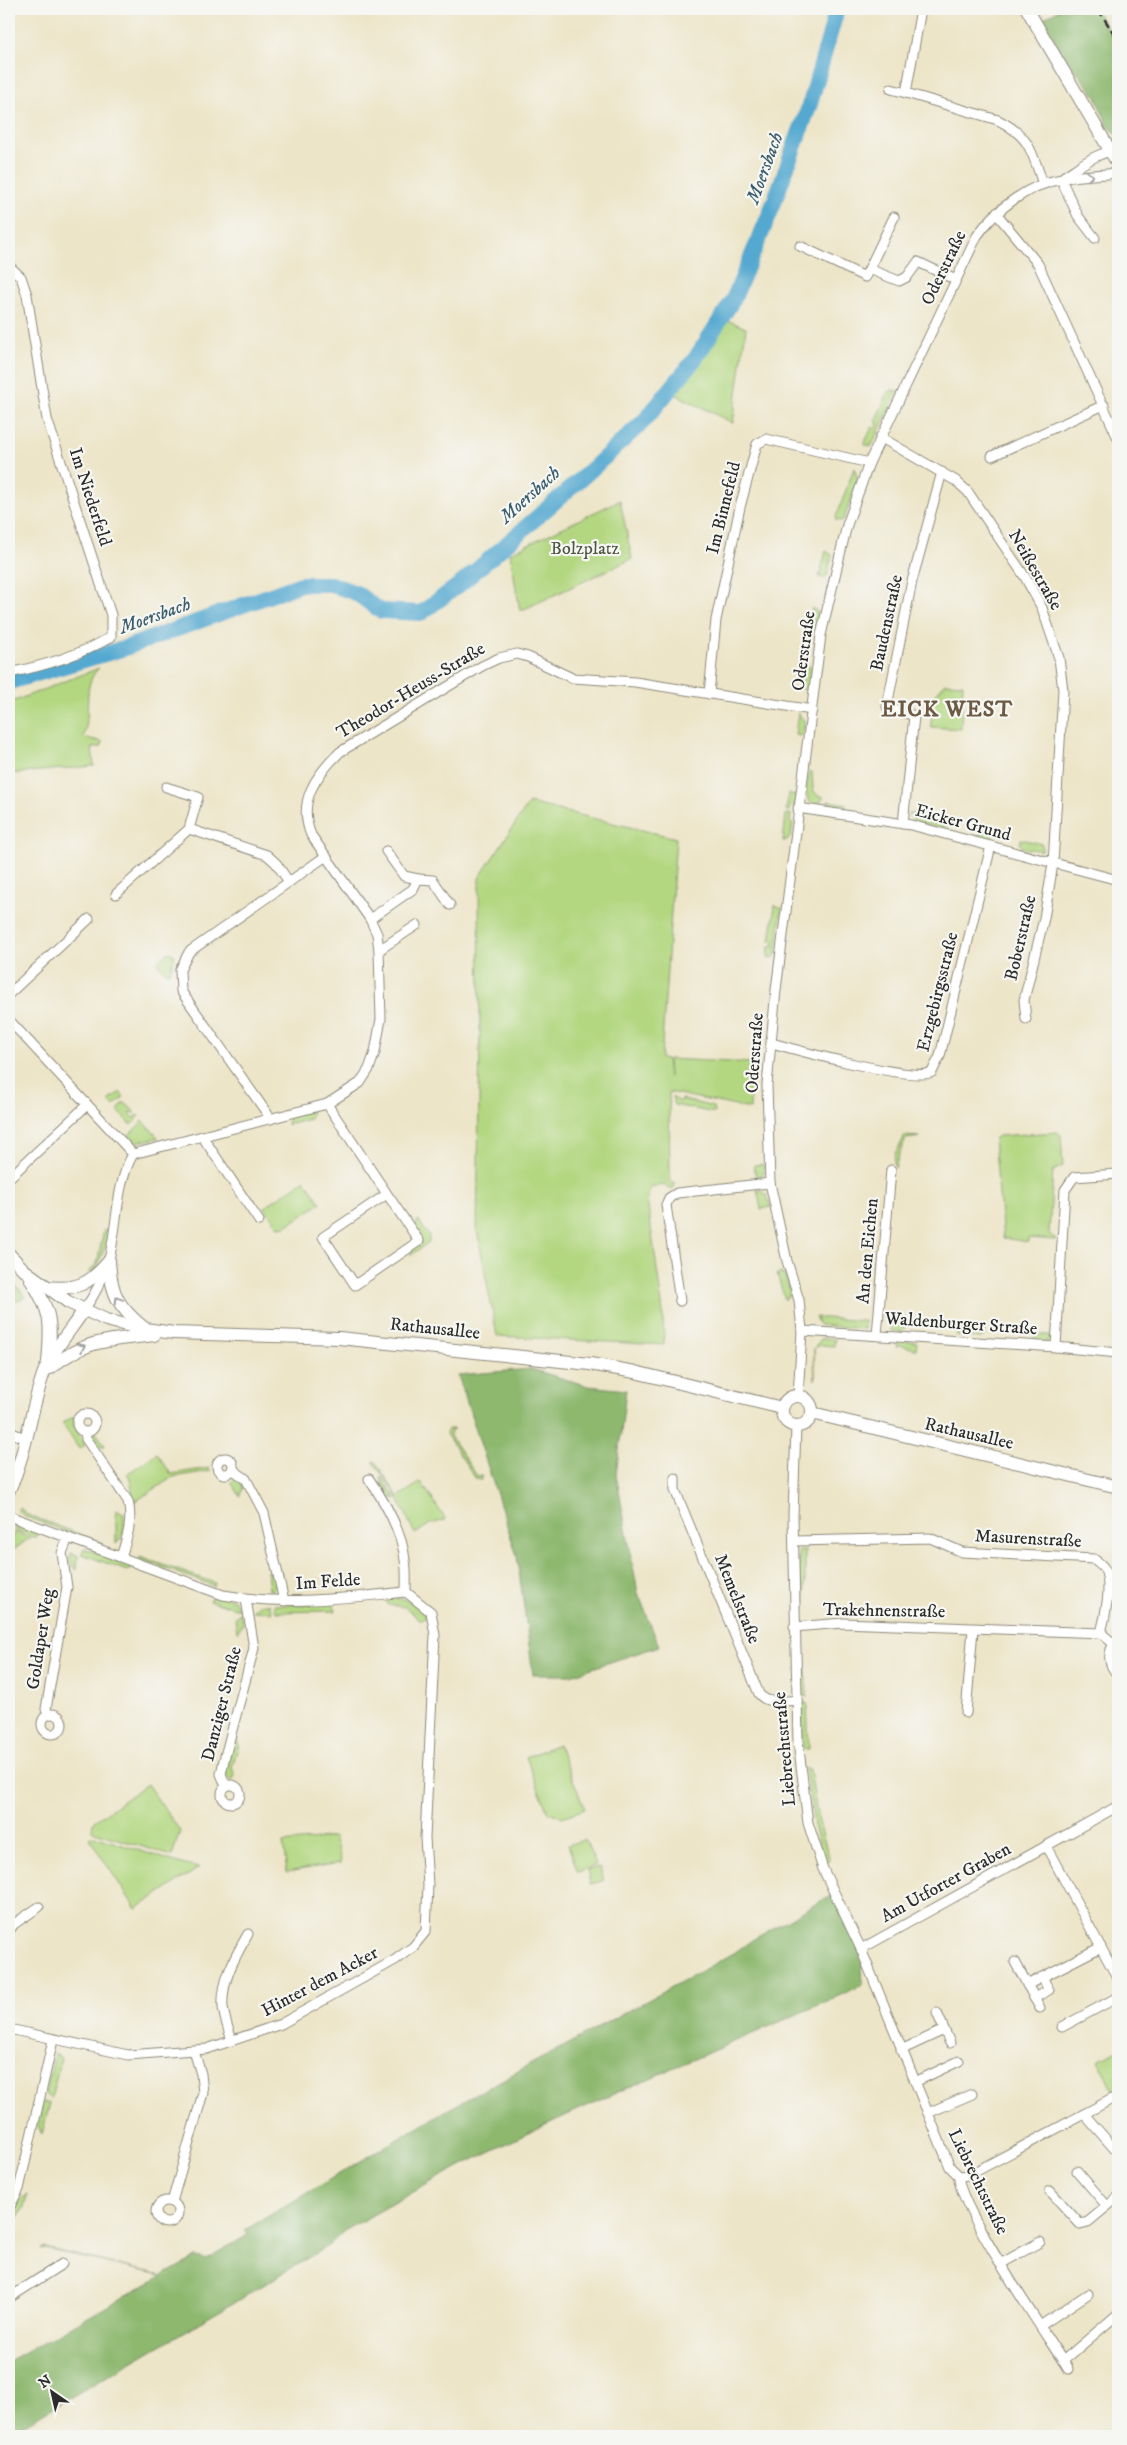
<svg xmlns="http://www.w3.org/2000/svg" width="1127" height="2445" viewBox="0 0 1127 2445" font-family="'IM FELL DW Pica',serif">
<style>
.green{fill:#b2d780;stroke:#6e8156}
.forest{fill:#8db86e;stroke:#5c724c}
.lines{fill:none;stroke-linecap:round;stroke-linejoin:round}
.river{stroke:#54a9d0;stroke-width:16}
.street-casing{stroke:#8c887a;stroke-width:11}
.secondary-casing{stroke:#8c887a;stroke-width:14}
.street{stroke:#fff;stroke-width:9}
.secondary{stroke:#fff;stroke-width:12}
.rail{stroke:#2b2b2b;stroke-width:2.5;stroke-dasharray:8 4;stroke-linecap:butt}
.oneway{stroke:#a0a0a0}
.labels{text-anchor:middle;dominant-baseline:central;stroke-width:4.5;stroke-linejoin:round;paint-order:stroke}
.street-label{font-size:18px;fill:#2b2b2b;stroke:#f6f6f2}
.park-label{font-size:18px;fill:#4d5640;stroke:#f6f6f2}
.water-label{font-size:19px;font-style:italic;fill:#3b5d6d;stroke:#f6f6f2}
.district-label{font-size:22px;font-weight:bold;letter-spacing:1px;fill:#6d5a45;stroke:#f6f6f2}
</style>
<rect width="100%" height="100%" fill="#f6f6f2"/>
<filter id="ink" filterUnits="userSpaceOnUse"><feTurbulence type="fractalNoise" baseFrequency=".02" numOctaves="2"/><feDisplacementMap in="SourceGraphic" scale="10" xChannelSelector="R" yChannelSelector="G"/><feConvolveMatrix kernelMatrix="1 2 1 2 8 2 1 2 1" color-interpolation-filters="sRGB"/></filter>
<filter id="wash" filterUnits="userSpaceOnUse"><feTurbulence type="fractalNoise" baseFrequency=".0096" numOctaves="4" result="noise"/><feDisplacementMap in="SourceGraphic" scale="20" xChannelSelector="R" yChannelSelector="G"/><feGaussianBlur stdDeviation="1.12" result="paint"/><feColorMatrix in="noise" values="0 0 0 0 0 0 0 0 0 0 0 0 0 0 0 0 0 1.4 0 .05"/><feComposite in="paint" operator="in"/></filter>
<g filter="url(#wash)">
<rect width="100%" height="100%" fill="#ede5c8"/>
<g class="green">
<path d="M722,318L746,328L733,423L665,389Z"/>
<path d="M892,390L898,391L871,447L864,444L872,427L875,429L878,423L875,421L888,393Z"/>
<path d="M854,468L858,479L844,519L841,521L835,520Z"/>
<path d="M620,500L632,559L520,611L510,553Z"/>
<path d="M826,551L832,555L827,576L824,578L819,577Z"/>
<path d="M812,608L819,613L816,630L813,632H808Z"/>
<path d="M804,664L811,667L808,690L801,689Z"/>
<path d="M99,668C80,685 93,716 83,737L103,742L101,747L92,748L94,766L9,774V703Z"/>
<path d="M945,683L963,684L961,729L931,727L932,699Z"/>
<path d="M798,713L805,722L803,733L800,736L795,735Z"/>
<path d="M809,771L812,772L813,790L818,796L824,797L819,803L821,808C801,804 807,787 809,771Z"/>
<path d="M789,793L796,796L795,806H790L789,811L786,810Z"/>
<path d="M828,801L846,804V809L843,811L827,809Z"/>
<path d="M529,803L676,838L661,1059L667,1060L669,1077L668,1059L752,1063L750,1109L669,1092L670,1182L675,1183L673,1190L663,1185L653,1187L652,1185L647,1199L663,1312L664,1345L497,1336L477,1230L480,1036L479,878Z"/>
<path d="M909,813L945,821L944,823L947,825L944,829L914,822Z"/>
<path d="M786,814H791L790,822L793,823L791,836L787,841H783Z"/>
<path d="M980,829L994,833L990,840L980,837Z"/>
<path d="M1021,839L1042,844V851L1023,848L1020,844Z"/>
<path d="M775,905L782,908L776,955L772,959L768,958L769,946H773L774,942L770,941Z"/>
<path d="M169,952L175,955L170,971L167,973L159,965L158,961Z"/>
<path d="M120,1092L124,1097L113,1106L109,1101Z"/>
<path d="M672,1097L680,1102L681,1099L713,1107L715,1113L674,1105Z"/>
<path d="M124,1102L136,1113L129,1112L134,1118L138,1115L139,1117L131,1125L118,1111Z"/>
<path d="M312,1110L310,1119L287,1125L289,1116Z"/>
<path d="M143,1121L157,1136L158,1138L137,1142L128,1136Z"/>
<path d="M1057,1132L1061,1135L1063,1166L1053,1171L1049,1233L1056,1240L1028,1238V1242L1003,1238L994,1139L998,1136Z"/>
<path d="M904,1136L920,1137L906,1139L900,1152L895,1168C890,1153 902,1146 904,1136Z"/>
<path d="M764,1164V1173L756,1180L754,1165Z"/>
<path d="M305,1180L321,1203L286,1226L279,1227L264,1207Z"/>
<path d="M757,1189L767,1195L771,1207L761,1209Z"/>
<path d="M418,1220L429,1236V1242L411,1255L414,1227Z"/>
<path d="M104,1230L111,1232L96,1270L88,1274L97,1263Z"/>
<path d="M780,1273L785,1275L790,1291L789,1296L785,1300L777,1274Z"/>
<path d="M9,1278L26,1297L15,1301L9,1300Z"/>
<path d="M815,1317L864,1321V1329L819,1325Z"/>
<path d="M890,1323L905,1324L904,1329L901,1332L891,1331Z"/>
<path d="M956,1328L985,1331V1335L981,1338L957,1336Z"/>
<path d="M1034,1334L1049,1335L1050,1339L1045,1342H1035Z"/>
<path d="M822,1338L835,1339L834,1346L821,1345L814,1348L815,1380L814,1348Z"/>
<path d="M898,1340L917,1342L916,1349L899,1345L896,1348Z"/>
<path d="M75,1416L73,1425L85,1445L79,1449L62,1423Z"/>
<path d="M448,1429H454L451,1430L450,1436L477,1476L481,1477L483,1474L481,1480L476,1479L446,1434Z"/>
<path d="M95,1431L105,1446H97L93,1438Z"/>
<path d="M157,1453L171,1474L209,1468L210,1471L173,1477L133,1503C130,1492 134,1484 127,1474Z"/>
<path d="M375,1461L398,1497L421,1482L446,1520L430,1524L415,1534L395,1492L373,1462Z"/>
<path d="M381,1476L396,1499L386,1497L383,1490Z"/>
<path d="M237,1478L243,1487L240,1496L231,1482Z"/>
<path d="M19,1507L28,1515L104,1543L103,1545L26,1517L18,1511Z"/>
<path d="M116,1510L124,1514C124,1525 125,1536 116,1544Z"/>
<path d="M15,1526L38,1531L36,1538L14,1530Z"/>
<path d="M14,1532L30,1538L9,1553V1551Z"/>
<path d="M84,1548L130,1565L132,1568L127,1571L82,1554Z"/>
<rect x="799" y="1551" width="6" height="57"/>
<path d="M71,1553L79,1556L76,1563L77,1570L69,1563Z"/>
<path d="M140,1557L215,1583L214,1586L145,1561L139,1559Z"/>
<path d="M267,1571L275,1576L276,1584L273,1590H269Z"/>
<path d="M213,1594L234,1600L240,1609L209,1601Z"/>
<path d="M387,1598C404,1597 418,1602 427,1617L421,1620L405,1607L388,1605Z"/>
<path d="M260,1604H269L272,1612L252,1611Z"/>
<path d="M333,1604L336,1611L276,1612L274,1605Z"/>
<path d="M240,1612L243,1624L237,1632L235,1618Z"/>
<path d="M800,1669H806L807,1696H801Z"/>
<path d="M801,1703H807L809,1749H803Z"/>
<path d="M235,1736L239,1745L232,1767L235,1776L231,1781L226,1776V1770Z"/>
<path d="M558,1744L585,1809L562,1817L548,1813L526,1757Z"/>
<path d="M805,1769H810L817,1815L830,1861L825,1862L814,1826Z"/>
<path d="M147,1784L180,1831L172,1856L95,1832L92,1830L93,1822Z"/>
<path d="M94,1836L185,1865L199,1868L136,1909L89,1838Z"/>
<path d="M334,1837L341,1860L340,1863L287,1872L283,1843Z"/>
<path d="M585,1839L596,1865L578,1872L568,1845Z"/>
<path d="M600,1867L604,1881L590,1884L587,1870Z"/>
<path d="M1118,2050V2095L1117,2096L1098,2060Z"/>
<path d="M55,2054L61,2058L51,2099L45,2094Z"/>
<path d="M43,2102L50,2103L42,2134L38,2126Z"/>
<path d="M28,2194L24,2207L18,2217L15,2211L20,2200Z"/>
<path d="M45,2248L161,2275L45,2249L41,2250Z"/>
</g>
<g class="forest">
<path d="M1060,9H1095L1118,44V137L1107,124L1095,95L1067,60L1042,19Z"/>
<path d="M531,1369L588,1386L626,1390L616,1475L638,1593L659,1646L571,1675H533L517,1556L458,1375Z"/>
<path d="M835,1893L861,1949L863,1985C738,2042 610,2092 487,2153C438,2177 391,2205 344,2231L329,2245L247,2295L9,2433V2361L196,2257L206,2259L248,2235L245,2230L438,2115L734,1953L752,1940Z"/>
</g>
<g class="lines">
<path class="river" d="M9,682L125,648L301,584H331L356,593L381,611L421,613L463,582L591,470L645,420L695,359L733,300L770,213L810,104L837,9"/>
</g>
</g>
<g filter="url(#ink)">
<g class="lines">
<g class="street-casing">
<g id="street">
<path d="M921,9L906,93L998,120C1030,136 1032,152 1043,184"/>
<path d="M891,89L906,93"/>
<path d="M1063,177C1079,167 1099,150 1118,151"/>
<path d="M1061,179L1078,216L1095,238"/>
<path d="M996,213L1038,264L1118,438"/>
<path d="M800,246L865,277L869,269L899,281L907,277L918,262L956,280"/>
<path d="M9,266L21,277L27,295L47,419L111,615V637C80,655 44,666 9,673"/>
<path d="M869,269L894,217"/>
<path d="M880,437L956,481L968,492L1025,577L1042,608L1059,658L1063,690L1053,864L1044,918L1024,1000L1026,1019"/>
<path d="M992,456L1104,405"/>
<path d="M709,694L716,620L740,507L757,444L766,439L869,463"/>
<path d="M166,787L198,797L189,829"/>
<path d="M798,808L911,825L1118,880"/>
<path d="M903,824L914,716L887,706L912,581L942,472"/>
<path d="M386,851L404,876L418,879"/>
<path d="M116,894L189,829L267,855L276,863L289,882"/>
<path d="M370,919L413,889L418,879L433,880L450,905"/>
<path d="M379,950L417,925"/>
<path d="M9,994L89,919"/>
<path d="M9,1020L133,1154"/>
<path d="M772,1043C796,1050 917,1083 932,1072L940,1056L991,846"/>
<path d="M327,1104L387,1194L323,1237L355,1285L419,1241L387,1194"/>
<path d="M271,1119L181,991L180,970L189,952L326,856"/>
<path d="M202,1136L259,1221"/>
<path d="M9,1178L87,1105"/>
<path d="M680,1301L666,1205L669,1198L677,1193L770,1183"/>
<path d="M84,1310C96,1293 105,1276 110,1255C118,1221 116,1184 133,1154L327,1104L360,1083L369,1069L375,1052L381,1019L379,950L377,934L370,919L311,835C297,801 316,775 340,752L482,666L499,658L517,654L528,657L572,678L635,682L812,710"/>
<path d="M802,1331L1056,1347L1118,1353"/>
<path d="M877,1335L891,1170"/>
<path d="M1056,1347L1065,1190L1074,1177L1118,1174"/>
<path d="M798,1396L802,1331L799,1300L787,1261L770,1183L767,1085L776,990L821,635L847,525L869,463L977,236C996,209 1028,185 1061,179C1079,175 1100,175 1118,173"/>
<circle cx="86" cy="1423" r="9"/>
<path d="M796,1426L793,1516L798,1741L808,1823L823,1869L861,1949L950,2167L959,2176C955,2202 1049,2339 1068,2369"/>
<path d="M9,1432L25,1438"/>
<path d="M85,1432L86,1439L128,1501C133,1521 127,1538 121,1557"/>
<circle cx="225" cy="1466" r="8"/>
<path d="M232,1469L246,1479L264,1513L284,1601"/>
<path d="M675,1478V1490L759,1694C768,1705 784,1701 797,1700"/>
<path d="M369,1479C385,1502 402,1532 405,1560C407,1571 406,1582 406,1592"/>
<path d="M9,1516L223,1595C284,1606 344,1598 406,1592L431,1612L435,1635L425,1838L428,1885L426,1931L413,1947L395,1960L281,2024L207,2049L128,2055L9,2029"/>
<path d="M794,1541L930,1538L962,1552L1094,1559C1099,1563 1103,1565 1105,1570C1112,1585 1105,1618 1101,1633"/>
<path d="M794,1627L843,1623L1101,1633L1114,1644"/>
<path d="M1117,1641C1106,1651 1108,1665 1118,1675"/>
<path d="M966,1713L973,1629"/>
<circle cx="52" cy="1724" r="10"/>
<path d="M48,1715L46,1709L67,1587L62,1553L68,1538"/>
<circle cx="231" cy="1794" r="9"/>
<path d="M226,1786L221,1774L224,1760L254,1648L246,1599"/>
<path d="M1046,1846L1118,1979"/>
<path d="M9,1931L14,1924L39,1907"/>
<path d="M861,1949L1118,1806"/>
<path d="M1015,1962L1040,2008"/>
<path d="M1027,1985L1101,1947"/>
<path d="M1034,1998L1049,1990L1042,1977"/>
<path d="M937,2013L950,2043"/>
<path d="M1062,2027L1118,1997"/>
<path d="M232,2041C229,2030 224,2018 223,2007C221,1981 236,1955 248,1934"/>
<path d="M901,2050L944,2030"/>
<path d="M915,2082L959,2061"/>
<path d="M928,2113L972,2094"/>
<path d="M1084,2114L1118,2153"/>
<path d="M1077,2171L1107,2206"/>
<path d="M959,2176L969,2175L1114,2098"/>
<path d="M1050,2191L1080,2224L1088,2222L1118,2197"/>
<circle cx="167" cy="2212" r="11"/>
<path d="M172,2202L203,2093L201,2074L194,2051"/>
<path d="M9,2208L19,2189L53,2040"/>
<path d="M1002,2263L1040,2242"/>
<path d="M9,2298L62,2264"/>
<path d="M1040,2326L1088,2294"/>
<path d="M1063,2361L1118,2314"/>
</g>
</g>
<g class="secondary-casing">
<g id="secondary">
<path d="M1027,9L1118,164"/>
<path d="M9,1254L24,1270L68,1302L106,1320L138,1328L174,1333L339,1338L590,1364L635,1372L782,1408"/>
<path d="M109,1261C111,1294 118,1307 144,1328"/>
<path d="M31,1280C53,1314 51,1324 48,1363"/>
<path d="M46,1287C77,1290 89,1285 109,1261"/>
<path d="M50,1368C87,1338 110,1341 154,1335"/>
<circle cx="797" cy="1411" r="15"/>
<path d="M812,1413L1118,1487"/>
<path d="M9,1490C26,1454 30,1413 43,1375C51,1352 70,1331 84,1310"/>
</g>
</g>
<use href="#street" class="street"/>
<use href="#secondary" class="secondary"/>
<path class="rail" d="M1098,9L1118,40"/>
</g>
<defs><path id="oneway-chevron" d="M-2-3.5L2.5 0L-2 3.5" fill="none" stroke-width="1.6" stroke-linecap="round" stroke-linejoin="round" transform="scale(1.25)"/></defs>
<g class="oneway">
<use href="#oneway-chevron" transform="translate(1090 176) rotate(-6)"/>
<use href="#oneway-chevron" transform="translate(118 1300) rotate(-121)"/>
<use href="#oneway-chevron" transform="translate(82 1347) rotate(-23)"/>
</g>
</g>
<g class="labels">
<g class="street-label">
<text transform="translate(944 268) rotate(-64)">Oderstraße</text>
<text transform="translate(90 497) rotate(72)">Im Niederfeld</text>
<text transform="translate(724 508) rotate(-76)">Im Binnefeld</text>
<text transform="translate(1035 570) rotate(60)">Neißestraße</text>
<text transform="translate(887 623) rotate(-78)">Baudenstraße</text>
<text transform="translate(804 651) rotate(-82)">Oderstraße</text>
<text transform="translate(411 691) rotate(-31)">Theodor-Heuss-Straße</text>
<text transform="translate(963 823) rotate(15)">Eicker Grund</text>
<text transform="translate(1021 938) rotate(-77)">Boberstraße</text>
<text transform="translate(938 992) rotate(-76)">Erzgebirgsstraße</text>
<text transform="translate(755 1053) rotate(-86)">Oderstraße</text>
<text transform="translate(868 1251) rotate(-85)">An den Eichen</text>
<text transform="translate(961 1324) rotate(4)">Waldenburger Straße</text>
<text transform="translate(435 1329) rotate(6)">Rathausallee</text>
<text transform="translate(969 1434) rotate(13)">Rathausallee</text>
<text transform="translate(1028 1539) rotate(3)">Masurenstraße</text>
<text transform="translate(328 1582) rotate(-4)">Im Felde</text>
<text transform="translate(737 1599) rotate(68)">Memelstraße</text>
<text transform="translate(884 1611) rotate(1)">Trakehnenstraße</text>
<text transform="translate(41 1639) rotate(-81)">Goldaper Weg</text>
<text transform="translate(222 1704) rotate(-76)">Danziger Straße</text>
<text transform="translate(785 1749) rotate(-95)">Liebrechtstraße</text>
<text transform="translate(946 1883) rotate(-29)">Am Utforter Graben</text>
<text transform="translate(320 1982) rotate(-28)">Hinter dem Acker</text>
<text transform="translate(978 2182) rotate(64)">Liebrechtstraße</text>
</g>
<g class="park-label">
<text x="585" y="549">Bolzplatz</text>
</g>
<g class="water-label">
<text transform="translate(765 168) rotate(-70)">Moersbach</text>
<text transform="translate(530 495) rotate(-42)">Moersbach</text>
<text transform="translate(155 616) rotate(-20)">Moersbach</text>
</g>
<g class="district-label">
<text x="947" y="709">EICK WEST</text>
</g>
</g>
<rect width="1127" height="2445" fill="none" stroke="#f6f6f2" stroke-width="30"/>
<g transform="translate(52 2392) rotate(326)" stroke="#f6f6f2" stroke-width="4" paint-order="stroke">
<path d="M0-4L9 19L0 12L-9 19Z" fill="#2b2b2b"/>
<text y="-8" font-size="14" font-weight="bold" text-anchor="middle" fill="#2b2b2b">N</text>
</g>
</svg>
